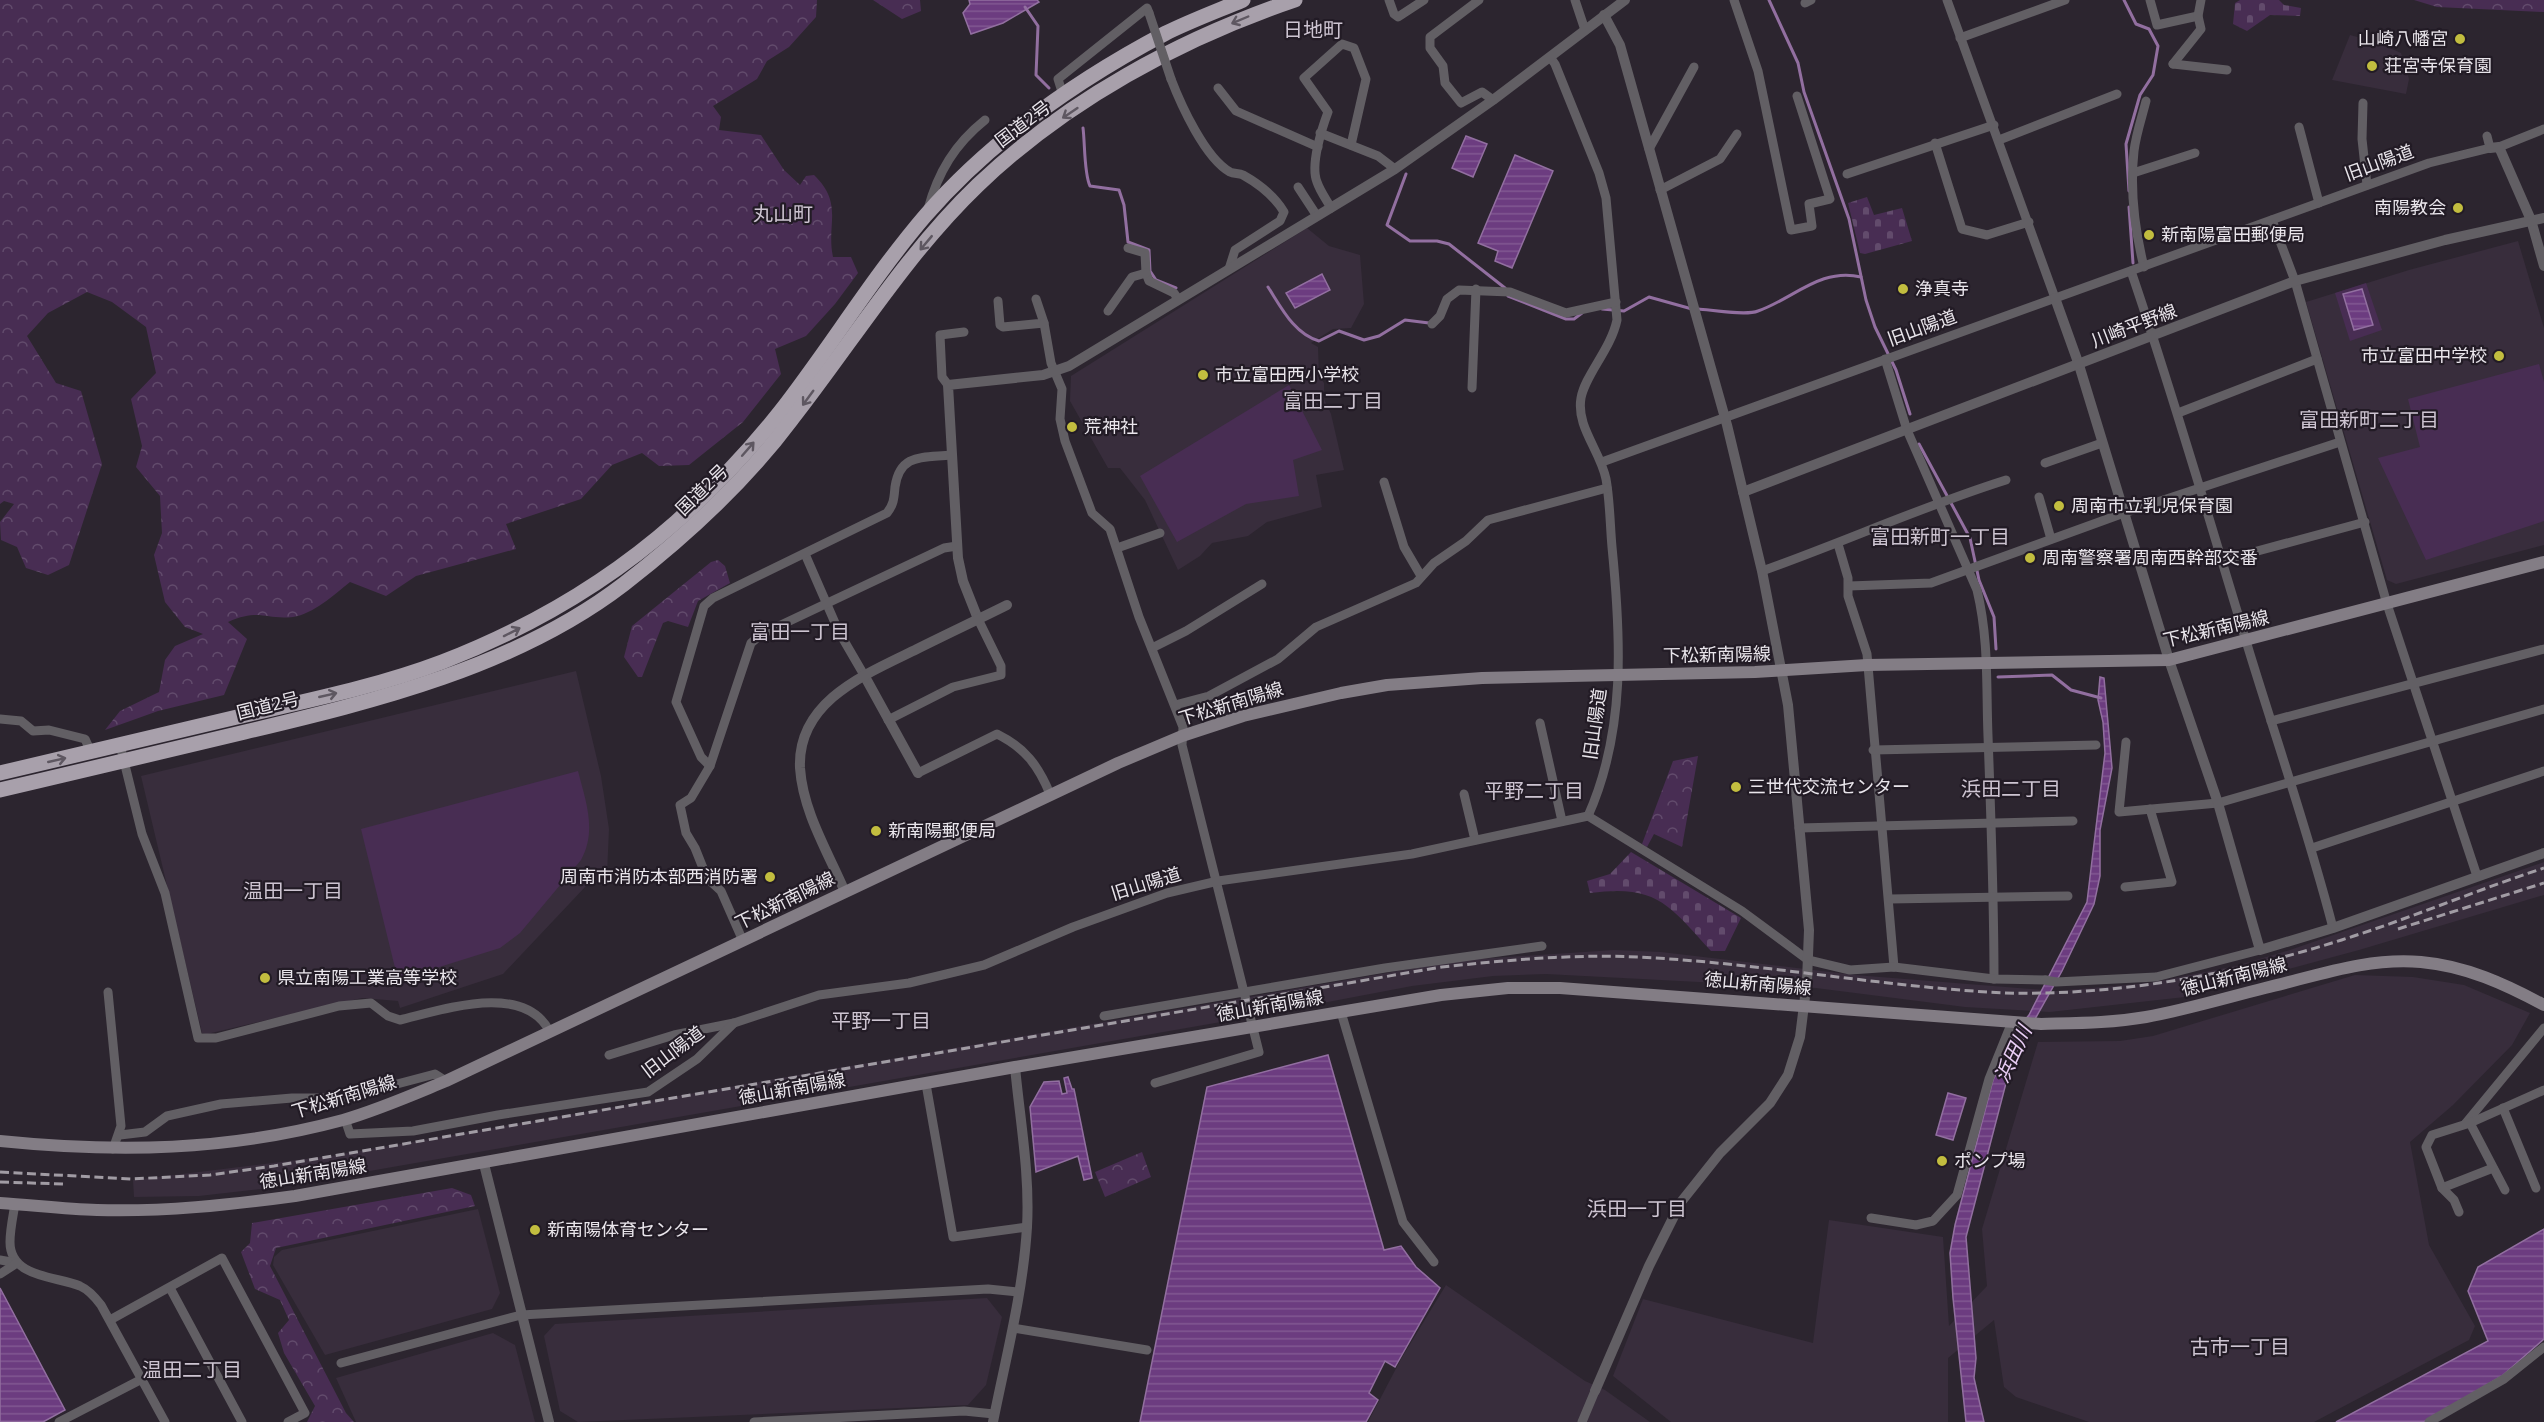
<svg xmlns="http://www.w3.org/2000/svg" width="2544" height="1422" viewBox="0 0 2544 1422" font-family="Bitter,'Noto Sans JP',serif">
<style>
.built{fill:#382d3c}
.forest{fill:url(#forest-crowns)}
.cemetery{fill:url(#cemetery-stones)}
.pitch{fill:#482d53}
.water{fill:url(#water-rules);stroke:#926fa0;stroke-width:1.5}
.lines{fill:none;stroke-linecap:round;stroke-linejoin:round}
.stream{stroke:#926fa0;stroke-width:3}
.minor{stroke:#625f64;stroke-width:9}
.tertiary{stroke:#625f64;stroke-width:10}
.secondary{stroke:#837d85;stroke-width:12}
.trunk{stroke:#a8a0ab;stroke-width:15}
.rail{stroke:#a19ca4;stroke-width:3;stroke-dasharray:9 4.5;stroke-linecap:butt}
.minor-bridge{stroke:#625f64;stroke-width:9}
.oneway{stroke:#5e5761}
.poi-dot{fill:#c2bd3f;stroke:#221b25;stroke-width:2}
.labels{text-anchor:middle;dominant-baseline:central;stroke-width:4.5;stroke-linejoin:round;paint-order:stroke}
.poi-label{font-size:18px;fill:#e9e5eb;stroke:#221b25;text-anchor:start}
.street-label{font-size:18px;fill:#e9e5eb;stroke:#221b25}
.neighbourhood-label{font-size:20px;fill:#cdc4d1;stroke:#221b25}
.water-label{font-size:20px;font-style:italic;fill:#e9cef5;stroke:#221b25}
</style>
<defs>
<pattern id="forest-crowns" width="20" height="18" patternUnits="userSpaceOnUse" patternTransform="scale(1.5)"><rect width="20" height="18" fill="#482d53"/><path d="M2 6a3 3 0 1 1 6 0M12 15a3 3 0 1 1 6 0" fill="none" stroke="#624b6c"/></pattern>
<pattern id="cemetery-stones" width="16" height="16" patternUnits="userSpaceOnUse" patternTransform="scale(1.5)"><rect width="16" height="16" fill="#482d53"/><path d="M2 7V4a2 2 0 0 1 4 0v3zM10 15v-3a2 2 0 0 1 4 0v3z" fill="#624b6c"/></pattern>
<pattern id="water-rules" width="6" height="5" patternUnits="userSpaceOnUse" patternTransform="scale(1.5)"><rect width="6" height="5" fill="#6c3c80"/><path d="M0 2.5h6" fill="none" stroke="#815892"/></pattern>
</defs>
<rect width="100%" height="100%" fill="#2c252f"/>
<g class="built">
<path d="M2350,35L2376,42L2401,53L2409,79L2406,94L2332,80Z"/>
<path d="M1307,228L1329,246L1360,255L1364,304L1351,328L1333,329L1311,343L1318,347L1319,376L1324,383V399L1331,414L1344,470L1316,475L1322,507L1267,522L1248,536L1212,543L1200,556L1178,570L1145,500L1120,468H1108L1070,401L1071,376Z"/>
<path d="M2518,241L2544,328V545L2396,584L2387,580L2306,302L2409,270Z"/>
<path d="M576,671L601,776L609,829L607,874L586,886L503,974L400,1008L398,1001L362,998L207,1034L202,1033L141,776Z"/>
<path d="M2544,862V895L2359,950L2185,997L2050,1012L1965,1007L1816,988L1546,974L1493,976L1412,986L1238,1019L278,1187L199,1196L134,1197L133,1180L331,1156L1462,960L1614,950L1661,952L1855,975L2056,991L2149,983L2236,966L2290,950Z"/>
<path d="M2355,975L2413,977L2464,985L2530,1013L2512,1045L2453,1105L2410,1142L2429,1245L2475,1326L2469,1340L2314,1422H2089L2016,1397L2004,1387L1994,1320L1948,1358V1422H1671L1613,1376L1643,1299L1813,1343L1829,1220L1943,1237L1949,1326L1987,1286L1982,1229L2038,1042L2120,1041L2153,1036Z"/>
<path d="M478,1209L500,1293L492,1309L325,1355L273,1265L274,1257L282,1250Z"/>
<path d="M1446,1285L1585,1381L1605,1390L1650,1422H1368L1401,1359Z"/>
<path d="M987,1298L1002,1317L986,1385L968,1405L578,1422L560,1411L544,1336L555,1324Z"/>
<path d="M493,1333L515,1345L535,1422H356L336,1378Z"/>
</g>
<g class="forest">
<path d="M0,0H817L816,17L789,47L767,61L757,79L713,106L721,117L719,130L761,135L784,170L800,185L806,176L814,175C844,204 826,224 833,257H851L858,273L835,304L806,336L775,349L781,374L743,422L689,465L659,466L642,453L612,465L581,499L506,524L516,549L416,576L386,596L350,582C334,595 313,614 293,617C265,620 260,608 228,622L247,639L224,695L158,711L105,730L120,711L159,692L165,660L175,646L203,634L185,627L165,602L154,555L162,533L160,496L136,467L142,446L131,399L156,373L146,327L112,302L87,292L48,313L27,336L56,383L81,391L102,464L69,565L48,575L26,568L17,547L1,540L0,522L14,504L4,501L0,504Z"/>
<path d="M873,0H920L921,11L902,19Z"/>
<path d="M2414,0H2544V12L2437,7Z"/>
<path d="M718,560L725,566L730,583L698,601L688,627L668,621L663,623L642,677H638L624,657L632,626L711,562Z"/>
<path d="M1698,756L1682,847L1654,834L1647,847L1642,844L1673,761Z"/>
<path d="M1142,1152L1151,1177L1105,1197L1095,1172Z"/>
<path d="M452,1188L471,1195L475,1206L276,1248L270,1266L346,1413L354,1422H307L315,1406L284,1353L278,1333L289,1320L280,1300L255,1289L241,1252L250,1243L252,1223Z"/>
</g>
<g class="cemetery">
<path d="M2240,0H2279L2284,5L2301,8L2300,16L2270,15L2247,31L2233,24L2235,3Z"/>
<path d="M1867,197L1874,215L1902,208L1912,241L1865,254L1860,253L1848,203Z"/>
<path d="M1631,852L1741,918L1725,951H1711C1669,905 1657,884 1590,893L1587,881L1610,874Z"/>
</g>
<g class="pitch">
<path d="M2366,283L2382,330L2350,341L2335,293Z"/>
<path d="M2539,364L2544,382V521L2426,560L2378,458L2420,447L2408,399Z"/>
<path d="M1289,385L1322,450L1293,460L1299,496L1246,504L1177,542L1140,476Z"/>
<path d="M578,771C586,802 597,831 581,860L520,933L500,948L398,980L361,829Z"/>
</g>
<g class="water">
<path d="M969,0H1037L1039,2L1003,23L971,34L963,13L970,4Z"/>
<path d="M1466,136L1487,144L1473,177L1452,168Z"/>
<path d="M1515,155L1553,171L1512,268L1495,261L1498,251L1478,243Z"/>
<path d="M1322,274L1330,290L1295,308L1286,293Z"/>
<path d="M2362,289L2373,325L2354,330L2343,294Z"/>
<path d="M2100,677L2104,678L2112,768L2100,830V876L2094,904L2062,971L2012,1060L1966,1237L1976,1358L1974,1378L1984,1422H1966L1953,1298L1950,1253L1955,1225L1993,1080L2013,1034L2029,1015L2087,902L2105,753L2103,722L2098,700Z"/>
<path d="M1328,1055L1384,1250L1401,1246L1416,1267L1440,1288L1395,1367L1385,1361L1369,1393L1378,1400L1366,1422H1140L1207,1087Z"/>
<path d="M1068,1077L1072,1089H1074L1092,1178L1084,1180L1078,1156L1036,1172L1030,1107L1044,1082L1059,1081L1062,1094L1067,1093L1064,1078Z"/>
<path d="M1948,1093L1966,1098L1953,1140L1936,1135Z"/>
<path d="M2544,1229V1339L2502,1376L2424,1422H2336L2488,1341L2468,1291L2478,1267Z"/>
<path d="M0,1288L65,1410L43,1422H0Z"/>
</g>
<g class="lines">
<g class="stream">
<path d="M1769,0L1798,63L1804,92L1849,219L1866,300L1875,327L1896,370L1910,414"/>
<path d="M2124,0L2136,24L2149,29L2158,46L2153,75L2140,95L2126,144L2129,191"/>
<path d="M1025,7L1038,26L1036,75L1049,88"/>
<path d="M1083,128C1085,143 1084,174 1090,186L1119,190L1124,205L1128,242L1149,250L1150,271L1156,280L1176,288"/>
<path d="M1406,174L1387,225L1410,241H1437L1449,244L1505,288"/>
<path d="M2129,207L2133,263"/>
<path d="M1268,287C1281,307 1294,334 1319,341L1339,331L1364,340L1379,336L1405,320L1429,323"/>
<path d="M1508,296L1566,319H1574L1582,313"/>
<path d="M1602,309L1624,311L1649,297L1692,309"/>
<path d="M1698,309C1712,310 1746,316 1758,311C1793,299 1821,267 1861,277"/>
<path d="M1919,444L1970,538L1979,580L1994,617L1996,649"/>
<path d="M1998,677L2052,675L2071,690L2101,698"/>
</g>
<g class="minor">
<path d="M1389,0L1394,14L1398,17L1424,0"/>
<path d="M1479,0L1430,37V48L1443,66L1445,83L1461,103L1482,92L1493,100"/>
<path d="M1575,0L1585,30"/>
<path d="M1734,0L1758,71L1791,230L1812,226L1809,204L1830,199L1797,96"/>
<path d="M1947,0L2055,298"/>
<path d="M2150,0L2157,25L2198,16"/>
<path d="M1805,3L1811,0"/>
<path d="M1960,38L2065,0"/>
<path d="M1550,57L1555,64L1599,173L1606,198L1617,320C1611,349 1585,375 1581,398C1576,427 1600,450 1606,479C1610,501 1610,525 1612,547C1621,638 1626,731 1588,816"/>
<path d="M2173,64L2201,29L2198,16L2201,0"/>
<path d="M2173,64L2227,70"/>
<path d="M1171,79C1181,105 1205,158 1230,172C1234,174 1239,173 1243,175C1259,184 1275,197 1284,212L1280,221L1235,250L1229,269"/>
<path d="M1218,88L1236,111L1318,147"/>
<path d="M1063,95L1058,79L1147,8L1149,13"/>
<path d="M2363,103L2362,139L2367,185"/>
<path d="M2299,127L2319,203"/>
<path d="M1320,133L1378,156L1395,169"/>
<path d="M1999,140L2117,94"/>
<path d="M1935,143L1962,229L1987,235L2029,222"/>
<path d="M2499,147L2544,129"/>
<path d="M1649,149L1694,67"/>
<path d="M2133,173L2195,153"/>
<path d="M1847,174L1994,125"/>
<path d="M1298,187L1317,216"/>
<path d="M1660,190L1720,159L1737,134"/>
<path d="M1331,208C1326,199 1320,191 1317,182C1310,165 1322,128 1328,112L1304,78L1342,44L1354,48L1366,79L1351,145"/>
<path d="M928,209C938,172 955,144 985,120"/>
<path d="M2272,220L2295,281L2387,604L2477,876"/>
<path d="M1128,248L1145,253L1146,273L1149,281L1174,293L1178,299"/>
<path d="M2144,267C2135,231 2130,188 2134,151C2136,134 2142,117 2146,101"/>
<path d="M2131,271C2174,397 2211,526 2250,654C2278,745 2309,835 2333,928"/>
<path d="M998,301L1000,325L1003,327L1044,323L1036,299"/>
<path d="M1108,311L1132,277L1146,273"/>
<path d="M1044,323L1051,363L1062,389L1060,419L1065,441L1092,513L1110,529L1139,617L1183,727L1182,745L1259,1052L1155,1083"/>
<path d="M1432,324L1440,316L1447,299L1459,290L1510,292L1566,313L1616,302"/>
<path d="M1885,359L1907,430L1977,590C1989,640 1986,685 1988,736C1991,817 1994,898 1994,979"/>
<path d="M948,385L942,377L940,335L964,332"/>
<path d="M1472,388L1476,289"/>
<path d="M2178,413L2317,359"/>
<path d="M1602,462L2429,163L2490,148L2487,136"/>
<path d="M2045,463L2102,443"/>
<path d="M1384,482L1404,547L1421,576"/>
<path d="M2039,497L2051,539"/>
<path d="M1838,544L1848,578V596L1867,654L1894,967"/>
<path d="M1117,548L1160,533"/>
<path d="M805,554L839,632L864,675"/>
<path d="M2224,560L2365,522"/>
<path d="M1762,571C1844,542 1923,506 2006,480"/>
<path d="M1849,586L1931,583L2124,513L2340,442"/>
<path d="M1152,648L1186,631L1262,584"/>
<path d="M1175,705L1209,696L1278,659L1316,627L1416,583L1434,563L1466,541L1488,520L1607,488"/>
<path d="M0,719L21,721L33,731L49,730L85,739L91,752"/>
<path d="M888,720L953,687L1001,675V666L978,619"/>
<path d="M2271,721L2544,649"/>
<path d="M1540,723L1562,821"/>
<path d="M2126,742L2119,812L2218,803L2544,709"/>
<path d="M120,745L142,834L165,893L198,1038H216L339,1006L371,1003L388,1016L400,1020C442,1010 524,981 550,1032"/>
<path d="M1873,750L2096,745"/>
<path d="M710,766L701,757L676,702L704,606L713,598L887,513C894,504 894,498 895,487C900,453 923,458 951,455"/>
<path d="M918,773L997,734C1025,748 1038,765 1050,794"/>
<path d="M1464,794L1475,840"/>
<path d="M1588,816L1742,911L1808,960L1850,970L1894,967L1994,979L2046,980"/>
<path d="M1799,828L2073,821"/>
<path d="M2312,848L2544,771"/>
<path d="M2125,887L2172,882L2150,809"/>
<path d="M1890,899L2068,896"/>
<path d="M743,941L721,891L707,878L695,848L686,833L680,805L691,798L710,766L751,643L762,634L944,548L957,546"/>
<path d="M2045,980L2056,982L2156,977L2260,950"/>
<path d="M108,992L121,1126L113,1149"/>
<path d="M1341,1012L1403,1222L1434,1262"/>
<path d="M1104,1016L1385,968L1542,946"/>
<path d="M609,1055L674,1035L734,1023L819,995L909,983L984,965L1073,927L1167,893L1218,881L1412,854L1588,816"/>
<path d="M926,1084L953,1237L1027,1227"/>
<path d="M2503,1108L2536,1188"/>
<path d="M345,1119L350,1134L413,1131L498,1115L648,1092L697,1059L734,1023"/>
<path d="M2470,1123L2505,1190"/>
<path d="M2465,1124L2544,1028"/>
<path d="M120,1135L145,1132L167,1116L221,1104L292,1098H344L435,1074L446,1081"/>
<path d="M2442,1188L2493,1168"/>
<path d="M15,1204C13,1216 10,1230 10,1242C10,1278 56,1276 80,1286C89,1290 95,1297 101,1305L165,1422"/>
<path d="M2459,1212L2454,1200L2442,1188L2426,1147L2432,1135L2470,1123L2544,1090"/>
<path d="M1871,1218L1916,1225L1933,1221L1957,1195L1989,1079L2012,1022"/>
<path d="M0,1260L17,1263"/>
<path d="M0,1274L17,1263"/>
<path d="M170,1288L242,1422"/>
<path d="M110,1320L222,1258L305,1413L288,1422"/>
<path d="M1013,1328L1147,1350"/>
<path d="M341,1363L521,1315L988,1289L1019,1292"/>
<path d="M59,1422L142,1379"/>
<path d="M754,1422L964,1411L994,1414"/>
<path d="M1582,1422L1595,1391"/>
<path d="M2429,1422L2504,1379L2544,1347"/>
</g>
<g class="tertiary">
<path d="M2490,148L2499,147L2531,220L2544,266"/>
<path d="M2055,298L2079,365L2169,660L2218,803L2260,950L2333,928L2544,853"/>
<path d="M1743,492L2295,281L2445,240L2544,218"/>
<path d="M978,619L963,581L958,558L948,385L1043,375L1069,366L1395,169L1493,100L1625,0"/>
<path d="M864,675L918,773"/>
<path d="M845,892C828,852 803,812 800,768C797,701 866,674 917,649C947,634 977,620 1007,605"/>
<path d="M484,1164L549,1422"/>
<path d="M1595,1391L1649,1266L1681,1202L1720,1153L1770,1103L1788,1075L1800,1037L1807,981L1809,930L1788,705L1762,571L1727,425L1620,45L1604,15"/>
<path d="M993,1422C1006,1357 1023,1293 1027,1227C1030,1174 1020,1120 1015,1067"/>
</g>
<g class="secondary">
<path d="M0,1141C118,1153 228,1151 343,1120C378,1110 412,1095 446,1081L1118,763L1182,736L1243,716L1341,693L1387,685L1482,678L1755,672L1867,665L2169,660L2544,562"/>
<path d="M0,1203C32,1205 65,1209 97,1210C163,1212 229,1205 295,1196L1015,1067L1441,995L1508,988H1560L2041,1024C2076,1023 2111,1023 2146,1017C2185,1010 2225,998 2265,988C2316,976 2368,957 2421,962C2466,966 2505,984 2544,1005"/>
</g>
<g class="trunk">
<path d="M0,773C79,755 158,736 237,717C305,701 376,687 442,662C527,629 607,583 676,522C713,489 749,451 780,412C830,348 872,278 925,216C991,140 1077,80 1166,33C1190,21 1217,11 1243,0"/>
<path d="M0,790C82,771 164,751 245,732C375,701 516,667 624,584C686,536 745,482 792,419C853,341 906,254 978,185C1067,100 1180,39 1295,0"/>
</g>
<g class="rail">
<path d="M2398,929L2544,883"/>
<path d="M0,1172L131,1179L210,1175L274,1166L1442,967C1508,960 1572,954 1638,957C1761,963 1882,987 2005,993C2131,996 2254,970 2372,930C2430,910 2486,887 2544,868"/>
<path d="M0,1182L63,1184"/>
</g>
<path class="minor-bridge" d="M1149,13L1171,79"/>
</g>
<defs><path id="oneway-shaft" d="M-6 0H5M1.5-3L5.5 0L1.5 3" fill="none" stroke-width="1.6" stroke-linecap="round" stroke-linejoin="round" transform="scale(1.5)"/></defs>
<g class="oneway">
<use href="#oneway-shaft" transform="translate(1240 20) rotate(157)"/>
<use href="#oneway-shaft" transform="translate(1070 113) rotate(146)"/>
<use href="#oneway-shaft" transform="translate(926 243) rotate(130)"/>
<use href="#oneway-shaft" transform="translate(808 398) rotate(126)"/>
<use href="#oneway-shaft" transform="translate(748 449) rotate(-49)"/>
<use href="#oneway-shaft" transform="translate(512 632) rotate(-27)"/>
<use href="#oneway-shaft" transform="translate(328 695) rotate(-13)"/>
<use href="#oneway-shaft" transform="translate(57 760) rotate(-13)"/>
</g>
<g class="poi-dot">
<circle cx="2460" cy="39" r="6"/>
<circle cx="2372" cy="66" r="6"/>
<circle cx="2458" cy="208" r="6"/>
<circle cx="2149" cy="235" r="6"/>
<circle cx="1903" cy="289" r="6"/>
<circle cx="2499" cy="356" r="6"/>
<circle cx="1203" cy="375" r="6"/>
<circle cx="1072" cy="427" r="6"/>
<circle cx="2059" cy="506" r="6"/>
<circle cx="2030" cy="558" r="6"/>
<circle cx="1736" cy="787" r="6"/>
<circle cx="876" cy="831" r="6"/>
<circle cx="770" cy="877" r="6"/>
<circle cx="265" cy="978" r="6"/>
<circle cx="1942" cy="1161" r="6"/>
<circle cx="535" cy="1230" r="6"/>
</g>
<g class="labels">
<g class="poi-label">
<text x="2448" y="39" text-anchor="end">山崎八幡宮</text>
<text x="2384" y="66">荘宮寺保育園</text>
<text x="2446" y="208" text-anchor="end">南陽教会</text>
<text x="2161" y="235">新南陽富田郵便局</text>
<text x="1915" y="289">浄真寺</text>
<text x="2487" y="356" text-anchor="end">市立富田中学校</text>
<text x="1215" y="375">市立富田西小学校</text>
<text x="1084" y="427">荒神社</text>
<text x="2071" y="506">周南市立乳児保育園</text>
<text x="2042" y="558">周南警察署周南西幹部交番</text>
<text x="1748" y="787">三世代交流センター</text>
<text x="888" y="831">新南陽郵便局</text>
<text x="758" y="877" text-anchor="end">周南市消防本部西消防署</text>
<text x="277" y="978">県立南陽工業高等学校</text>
<text x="1954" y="1161">ポンプ場</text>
<text x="547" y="1230">新南陽体育センター</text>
</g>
<g class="street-label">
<text transform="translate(1023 124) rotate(-37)">国道2号</text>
<text transform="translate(2379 163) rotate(-20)">旧山陽道</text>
<text transform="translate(2134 326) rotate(-21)">川崎平野線</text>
<text transform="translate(1922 328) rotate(-20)">旧山陽道</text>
<text transform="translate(702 490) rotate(-44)">国道2号</text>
<text transform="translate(2216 629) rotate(-13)">下松新南陽線</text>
<text transform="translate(1717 655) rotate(-1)">下松新南陽線</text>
<text transform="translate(1231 704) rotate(-17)">下松新南陽線</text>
<text transform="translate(268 706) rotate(-14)">国道2号</text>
<text transform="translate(1595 724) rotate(-82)">旧山陽道</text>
<text transform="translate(1146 884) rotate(-17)">旧山陽道</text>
<text transform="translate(785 901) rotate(-26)">下松新南陽線</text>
<text transform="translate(2234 977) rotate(-14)">徳山新南陽線</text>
<text transform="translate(1758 984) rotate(5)">徳山新南陽線</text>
<text transform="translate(1270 1006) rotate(-10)">徳山新南陽線</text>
<text transform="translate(673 1052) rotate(-37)">旧山陽道</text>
<text transform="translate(792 1089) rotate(-10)">徳山新南陽線</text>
<text transform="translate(344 1097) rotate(-17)">下松新南陽線</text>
<text transform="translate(313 1174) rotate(-9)">徳山新南陽線</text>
</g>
<g class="neighbourhood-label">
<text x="1313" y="30">日地町</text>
<text x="783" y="214">丸山町</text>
<text x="1333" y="401">富田二丁目</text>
<text x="2369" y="420">富田新町二丁目</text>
<text x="1940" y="537">富田新町一丁目</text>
<text x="800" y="632">富田一丁目</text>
<text x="2011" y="789">浜田二丁目</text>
<text x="1534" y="791">平野二丁目</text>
<text x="293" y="891">温田一丁目</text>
<text x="881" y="1021">平野一丁目</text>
<text x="1637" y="1209">浜田一丁目</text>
<text x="2240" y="1347">古市一丁目</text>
<text x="192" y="1370">温田二丁目</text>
</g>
<g class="water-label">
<text transform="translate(2013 1054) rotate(-65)">浜田川</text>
</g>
</g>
</svg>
